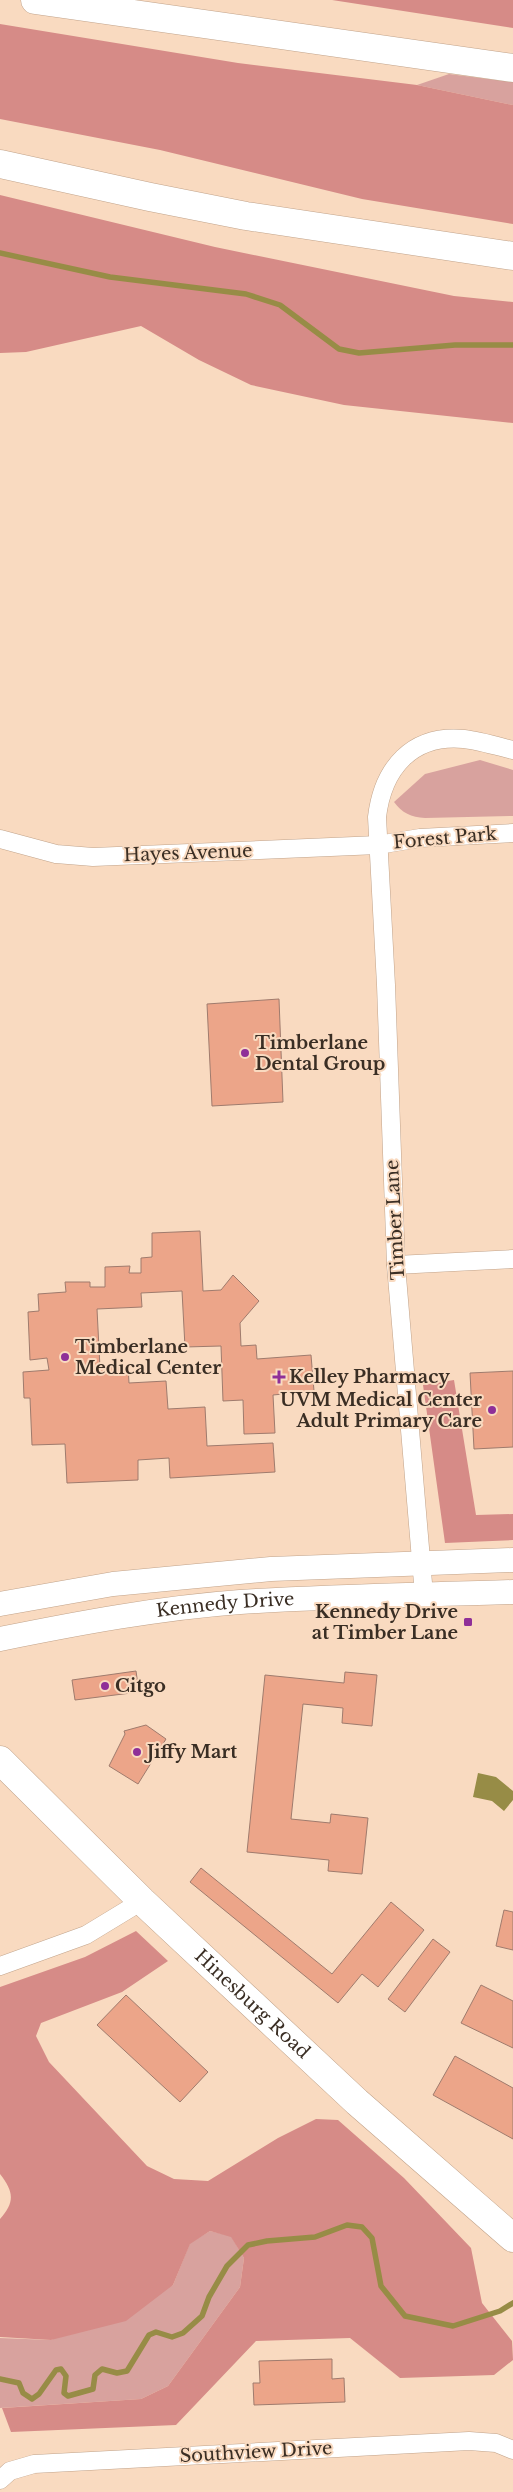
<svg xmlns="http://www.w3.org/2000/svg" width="513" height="2492" viewBox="0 0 513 2492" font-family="'Libre Baskerville',serif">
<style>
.green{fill:#d8a29e}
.forest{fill:#d68b87}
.water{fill:#978c46}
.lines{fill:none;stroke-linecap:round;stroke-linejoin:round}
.stream{stroke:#978c46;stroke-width:5.5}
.building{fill:#eca589;stroke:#9f7b6d}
.street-casing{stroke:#c1a38a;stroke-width:19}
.secondary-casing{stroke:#c1a38a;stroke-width:25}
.primary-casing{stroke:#c1a38a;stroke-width:29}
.highway-casing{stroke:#c1a38a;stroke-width:29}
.street{stroke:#fff;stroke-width:18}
.secondary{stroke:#fff;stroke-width:24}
.primary{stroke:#fff;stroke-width:28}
.highway{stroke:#fff;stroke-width:28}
.poi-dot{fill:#8f2f98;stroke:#f9dac0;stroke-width:2}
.labels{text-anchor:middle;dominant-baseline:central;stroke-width:4;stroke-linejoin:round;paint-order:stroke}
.street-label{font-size:18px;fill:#3a2e24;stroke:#f9dac0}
.poi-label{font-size:18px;font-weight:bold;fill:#3a2e24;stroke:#f9dac0;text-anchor:start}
</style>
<rect width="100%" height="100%" fill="#f9dac0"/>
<g class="green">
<path d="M449,74L513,82V105L417,85Z"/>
<path d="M480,760L513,770V816L425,818C411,817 402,813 394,802L425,774Z"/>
<path d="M210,2231L231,2236L244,2258L240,2287L168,2386L141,2399L0,2408V2338L51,2340L173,2285L190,2243Z"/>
</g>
<g class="forest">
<path d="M332,0H513V28Z"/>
<path d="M0,24L238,63L417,85L513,105V224L362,199L160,150L0,119Z"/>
<path d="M0,195L215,247L454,296L513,302V423L344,405L251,385L199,360L141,326L26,352L0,353Z"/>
<path d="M454,1380L476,1515L513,1514V1540L445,1543L423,1385Z"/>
<path d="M136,1931L168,1961L122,1992L41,2023L36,2036L49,2062L147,2166L174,2179L208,2181L278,2138L316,2119L338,2120L404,2178L471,2248L482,2303L512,2341L513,2360L494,2375L400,2378L350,2338L256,2341L176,2425L11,2432L2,2408L141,2399L168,2386L240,2287L244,2258L231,2237L210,2231L190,2244L173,2285L126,2321L51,2340L0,2337V2219C15,2202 14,2192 0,2174V1987L85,1957Z"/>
</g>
<path class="water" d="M478,1773L496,1777L513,1791V1800L504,1811L492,1801L473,1797Z"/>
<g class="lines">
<g class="stream">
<path d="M0,253L110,277L246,294L280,305L339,349L359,353L455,345H513"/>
<path d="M0,2379L19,2383L23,2393L32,2399L39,2394L56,2370L61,2369L66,2376L64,2393L68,2396L93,2389L95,2375L102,2369L117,2373L127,2371L149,2335L156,2332L172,2337L183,2333L202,2316L209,2297L227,2266L248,2245L267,2241L315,2237L347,2225L362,2227L372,2238L381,2286L405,2316L453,2326L500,2311L513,2303"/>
</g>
</g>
<g class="building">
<path d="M279,999L283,1102L212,1106L207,1004Z"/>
<path d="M200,1231L203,1291L221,1290L233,1275L259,1301L240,1323L241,1346L256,1345L257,1359L311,1355L314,1391L273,1395L275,1433L244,1434L243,1400L223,1401L221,1346L185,1347L182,1291L141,1293L142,1307L97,1309L100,1368L128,1366L129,1383L166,1381L168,1409L205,1407L207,1446L273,1443L275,1472L170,1478L169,1458L138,1460V1480L67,1483L65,1444L32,1445L30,1398H24L23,1372L49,1370L47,1358L30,1360L28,1312L39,1311L38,1294L66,1292L65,1282H90V1287H105V1267L130,1266L129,1273H141V1258L152,1257V1233Z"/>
<path d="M513,1371V1447L474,1449L470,1373Z"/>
<path d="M136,1671L139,1692L75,1700L72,1680Z"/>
<path d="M345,1672L377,1675L372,1726L342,1723L343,1708L303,1704L291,1819L330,1823L331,1814L368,1818L362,1874L328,1871L329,1860L247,1852L265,1675L344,1683Z"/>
<path d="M146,1725L166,1739L138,1784L109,1766L125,1734L124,1731Z"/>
<path d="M201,1868L332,1974L391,1902L424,1930L378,1987L362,1974L338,2003L190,1882Z"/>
<path d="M504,1910L513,1912V1950L496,1946Z"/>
<path d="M433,1939L450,1952L405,2012L388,1999Z"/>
<path d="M481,1985L513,2001V2048L461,2023Z"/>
<path d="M126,1995L208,2072L180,2102L97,2025Z"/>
<path d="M455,2056L513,2088V2139L433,2095Z"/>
<path d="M332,2359V2379L344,2378L345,2402L254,2405L253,2383H260L259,2361Z"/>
</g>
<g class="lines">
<g class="street-casing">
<g id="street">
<path d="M0,839L56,854L93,857L378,845L420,838L513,833"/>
<path d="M396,1265L513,1259"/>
<path d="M424,1595L396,1265L386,985L377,817C383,768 412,734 464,739C480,741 497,746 513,750"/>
<path d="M0,1966L86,1935L142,1901"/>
<path d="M0,2480L10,2471L34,2464L469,2441L496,2443L513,2450"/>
</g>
</g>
<g class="secondary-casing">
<g id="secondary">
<path d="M0,1604L113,1584L271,1569L513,1560"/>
<path id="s1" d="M0,1639C79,1623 159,1608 240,1602C331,1596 422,1595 513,1592"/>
</g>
</g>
<g class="primary-casing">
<g id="primary">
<path id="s2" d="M0,1760L142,1901L357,2102L513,2238"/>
</g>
</g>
<g class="highway-casing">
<g id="highway">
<path d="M35,0L513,68"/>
<path d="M0,164L150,197L246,216L513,256"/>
</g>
</g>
<use href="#street" class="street"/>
<use href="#secondary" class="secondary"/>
<use href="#primary" class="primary"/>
<use href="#highway" class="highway"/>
</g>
<g class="poi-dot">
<circle cx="245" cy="1053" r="5"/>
<circle cx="65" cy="1357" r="5"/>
<path d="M276.5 1369.5h5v5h5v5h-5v5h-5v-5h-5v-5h5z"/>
<circle cx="492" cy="1410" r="5"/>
<rect x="463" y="1617" width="10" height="10" rx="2.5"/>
<circle cx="105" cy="1686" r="5"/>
<circle cx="137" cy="1752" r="5"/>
</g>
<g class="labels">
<g class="street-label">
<text transform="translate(445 838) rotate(-5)">Forest Park</text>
<text transform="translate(188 853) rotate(-2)">Hayes Avenue</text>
<text transform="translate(395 1220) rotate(-93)">Timber Lane</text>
<text stroke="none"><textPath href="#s1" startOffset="228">Kennedy Drive</textPath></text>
<text stroke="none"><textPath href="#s2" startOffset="351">Hinesburg Road</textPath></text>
<text transform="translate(256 2452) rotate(-3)">Southview Drive</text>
</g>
<g class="poi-label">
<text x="255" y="1043">Timberlane<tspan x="255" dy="21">Dental Group</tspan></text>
<text x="75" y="1347">Timberlane<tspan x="75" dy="21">Medical Center</tspan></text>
<text x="289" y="1377">Kelley Pharmacy</text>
<text x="482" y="1400" text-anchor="end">UVM Medical Center<tspan x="482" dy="21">Adult Primary Care</tspan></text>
<text x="458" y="1612" text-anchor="end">Kennedy Drive<tspan x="458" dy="21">at Timber Lane</tspan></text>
<text x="115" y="1686">Citgo</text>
<text x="147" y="1752">Jiffy Mart</text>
</g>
</g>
</svg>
